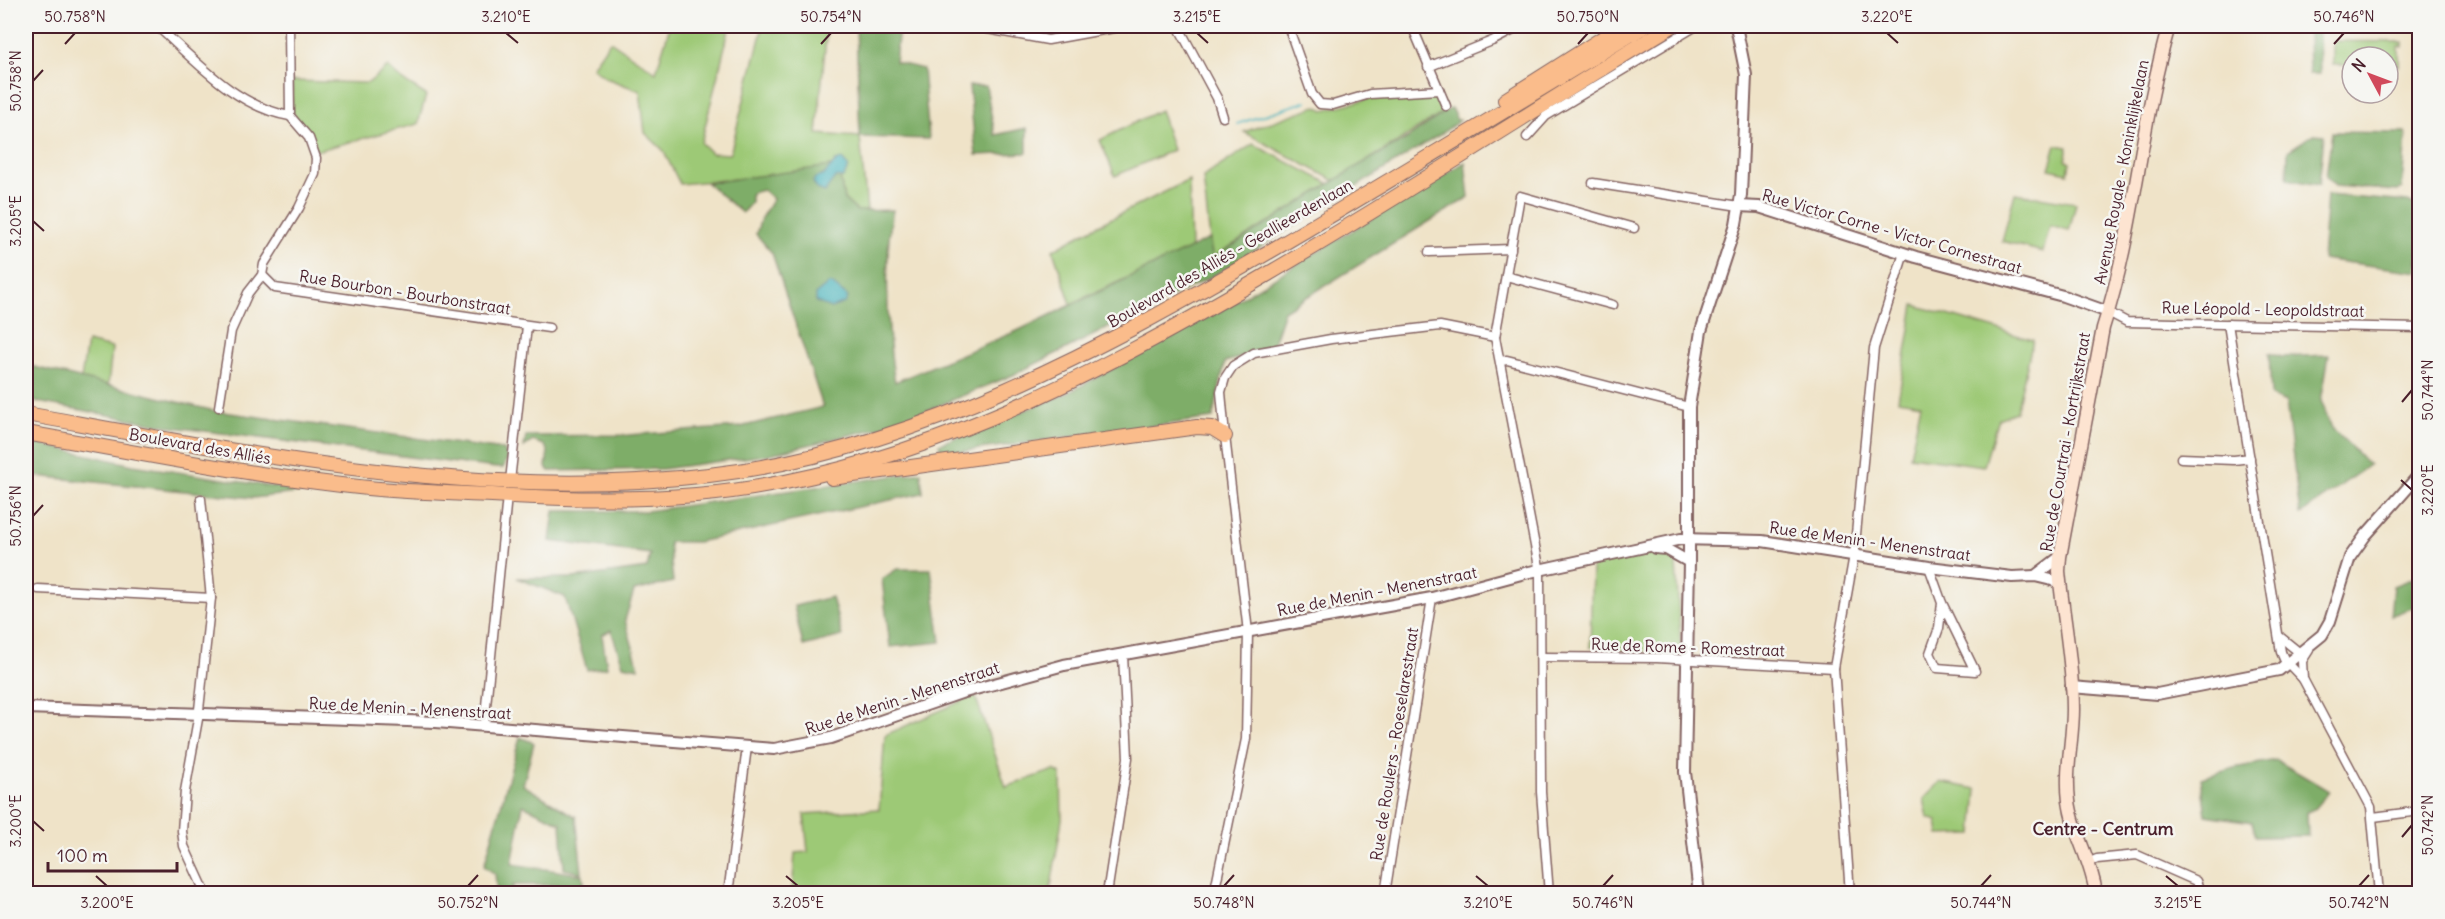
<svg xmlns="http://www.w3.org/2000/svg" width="2445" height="919" viewBox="0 0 2445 919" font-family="Delius,sans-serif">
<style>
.green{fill:#9dc976;stroke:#747450;stroke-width:1.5}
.forest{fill:#7ead67;stroke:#646649;stroke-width:1.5}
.water{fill:#3fb0ba;stroke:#446872;stroke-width:1.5}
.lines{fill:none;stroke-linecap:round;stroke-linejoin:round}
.stream{stroke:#3fb0ba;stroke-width:2}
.minor-casing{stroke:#846462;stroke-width:11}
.tertiary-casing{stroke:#846462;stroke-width:14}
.secondary-casing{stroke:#846462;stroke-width:15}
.trunk-casing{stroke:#846462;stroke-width:16}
.minor{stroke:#fff;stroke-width:8}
.tertiary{stroke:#fff;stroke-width:10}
.secondary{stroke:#fde4d1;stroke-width:12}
.trunk{stroke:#fabc8b;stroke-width:14}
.ticks{fill:none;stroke:#4a1f2b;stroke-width:2}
.labels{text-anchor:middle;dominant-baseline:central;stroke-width:5;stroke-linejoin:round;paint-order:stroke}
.street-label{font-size:16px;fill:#4a1f2b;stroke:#f6f6f2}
.neighbourhood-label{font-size:18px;font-weight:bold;fill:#4a1f2b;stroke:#f6f6f2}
.neatline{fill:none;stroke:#4a1f2b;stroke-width:2}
.ticks-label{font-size:15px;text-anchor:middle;fill:#4a1f2b}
</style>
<rect width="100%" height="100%" fill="#f6f6f2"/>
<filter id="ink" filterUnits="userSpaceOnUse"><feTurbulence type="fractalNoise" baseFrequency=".0167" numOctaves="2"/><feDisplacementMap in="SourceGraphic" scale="12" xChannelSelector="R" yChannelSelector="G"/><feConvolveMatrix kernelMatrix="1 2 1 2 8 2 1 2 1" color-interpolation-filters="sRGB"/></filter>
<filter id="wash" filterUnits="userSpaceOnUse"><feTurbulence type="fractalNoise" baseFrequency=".008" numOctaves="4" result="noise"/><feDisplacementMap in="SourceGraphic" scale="24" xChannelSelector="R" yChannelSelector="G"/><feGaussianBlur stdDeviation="1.35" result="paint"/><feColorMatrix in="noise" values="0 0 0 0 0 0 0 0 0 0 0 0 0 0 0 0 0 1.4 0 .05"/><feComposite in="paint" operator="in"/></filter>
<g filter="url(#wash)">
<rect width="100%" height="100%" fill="#efe3c8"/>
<g class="green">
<path d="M670,26H730L701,143L711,153L730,154L763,26H827L817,134L860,137L867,211H857L844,199L837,165L779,175L680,184L663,150L645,133L640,91L606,78L592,67L610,41L656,72Z"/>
<path d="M2333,41L2403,42V46H2399V66H2388V57H2352V65H2333Z"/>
<path d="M388,67L402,80L426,95L418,124L316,151L292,111V81L368,83Z"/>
<path d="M1437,95L1445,110L1438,116L1339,179L1333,180L1244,132L1316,106L1324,110L1372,98Z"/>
<path d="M1160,110L1173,150L1115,176L1100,140Z"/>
<path d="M1253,144L1330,184L1212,258L1203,177Z"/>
<path d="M2056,145L2068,147L2065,160L2070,162L2068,173L2049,169Z"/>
<path d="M1189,180L1191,248L1071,304L1053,250C1097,224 1143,203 1189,180Z"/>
<path d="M2015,193L2076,203L2069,231L2050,226L2043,252L2002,241Z"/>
<path d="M1914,305L2033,340L2016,412L1998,419L1984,466L1910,456L1921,404L1898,400Z"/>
<path d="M87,342L112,348L108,386L81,379Z"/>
<path d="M1658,550L1672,556L1676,563L1681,654L1590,647L1592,564Z"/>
<path d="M975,695L1006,787L1054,770L1061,774L1062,819L1050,893L792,894L795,853L808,852L804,814L879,809L885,735Z"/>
<path d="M1940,782L1977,789L1973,834L1939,835L1937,821L1928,818L1924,799Z"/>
</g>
<g class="forest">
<path d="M856,26L899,29L895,62L923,69L929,139L860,137Z"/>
<path d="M2308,26H2319L2320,74H2309Z"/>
<path d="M969,86H986L995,135L1027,128V153L976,155Z"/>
<path d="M1451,108L1457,120H1460L1441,134L1215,275L1013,375L891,425L766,455L662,469L549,471L546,467L548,451L544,445L533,441L524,447L526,436L628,435L740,427L823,407L772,253L756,234L761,218L773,199L763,190L751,193V203L742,213L707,183L838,165L844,199L857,211L893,210C884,253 887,339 895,382L1017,331L1209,239L1213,258L1356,167L1406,139Z"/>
<path d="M2332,132L2406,133L2402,188L2397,191L2335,186L2326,177Z"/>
<path d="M2314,134L2324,135L2319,185L2287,179L2288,151Z"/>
<path d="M1465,162L1469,197L1284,311L1271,349L1225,362L1213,418L942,454L939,444L1066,394L1223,309Z"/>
<path d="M2327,195L2408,202L2419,208L2418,272L2322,259Z"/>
<path d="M2269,353L2281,357L2329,355L2321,401L2332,428L2369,465L2300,515L2286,402L2271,396Z"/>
<path d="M26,365L215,411L504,450L508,458L503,468H496L173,427L26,400Z"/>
<path d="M26,441L133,465L306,492L253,498L26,475Z"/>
<path d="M921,472L923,493L698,542H669L673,582L634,591L625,620L639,668L623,665L611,630L602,635L607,667L587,670L565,597L517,578H573L647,568L650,554L550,541L554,511H647Z"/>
<path d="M2419,568V605L2390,616L2393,586L2416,577Z"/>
<path d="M897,569H931L941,642L890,647L882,579Z"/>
<path d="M832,597L842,636L803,646L794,606Z"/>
<path d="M520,737L534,743L523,785L576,817L582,873L564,869L561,823L523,805L512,864L583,875L585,893H574L573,885H513V893H497L495,874L484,866Z"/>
<path d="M2276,760L2329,791L2314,809L2307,812L2308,836L2256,837L2252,822L2206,815L2201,778L2234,768Z"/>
</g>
<g class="water">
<path d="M842,159L849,167L843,178L835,177L825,192L817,189L813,182L815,178L824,175L836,161Z"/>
<path d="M828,284H832L848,297L845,303L831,308L816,302V294Z"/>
</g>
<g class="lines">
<path class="stream" d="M1237,124L1307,101"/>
</g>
</g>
<g filter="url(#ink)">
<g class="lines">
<g class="minor-casing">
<g id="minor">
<path d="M157,26C196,61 236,107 290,116"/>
<path d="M971,26L1048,40L1125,26"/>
<path d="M1178,26L1217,98L1223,117"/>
<path d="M1288,26L1312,94L1320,104L1333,105L1370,94L1439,90"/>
<path d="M1412,26L1446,106"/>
<path d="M1428,67L1492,41L1521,26"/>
<path d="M1527,137L1546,116L1696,26"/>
<path d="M1593,183L1739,206"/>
<path d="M1429,252L1511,249"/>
<path d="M262,275L275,288L549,328"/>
<path d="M1506,276L1613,305"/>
<path d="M2108,312L2127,322L2420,328"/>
<path d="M2228,324L2281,652L2284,659L2303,679"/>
<path d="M1501,361L1507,360L1689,407"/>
<path d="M219,407L231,331L248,293L262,275L264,264L299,208L315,174L316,158L309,138L290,116L289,26"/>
<path d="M2181,458L2234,460L2250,458"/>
<path d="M510,481L527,326"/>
<path d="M201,499L211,598L198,719L185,791L182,831L184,846L206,894"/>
<path d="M1929,567L1942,603L1975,671L1937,668L1930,653L1939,628L1942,603"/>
<path d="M38,589L211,598"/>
<path d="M2279,636L2300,653"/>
<path d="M2309,650L2302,661L2303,679L2371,807L2379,894"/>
<path d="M1541,657L1657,658L1834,668"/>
<path d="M484,726L507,496"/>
<path d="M2373,817L2420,811"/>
<path d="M2088,863L2097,859L2137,855L2196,881L2201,894"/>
<path d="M728,894L747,747"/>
<path d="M1107,894L1128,758L1123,655"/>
<path d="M1214,894L1246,739L1248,632L1225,436L1221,392L1225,378L1233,366L1254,353L1331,339L1440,326L1495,337"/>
<path d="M1385,894L1432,598"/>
<path d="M1549,894L1541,792L1540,572L1495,337L1520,196L1634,228"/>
<path d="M1850,894L1834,668L1854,555L1874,348L1904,253"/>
</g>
</g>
<g class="tertiary-casing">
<g id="tertiary">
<path d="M1739,206L1759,207L1916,257L2063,296L2108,312"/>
<path d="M1655,548L1666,549L1689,562"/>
<path d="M2035,576L2060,557"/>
<path d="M2071,687L2157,694L2279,670L2322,635L2330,621L2350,557L2365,536L2420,474"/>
<path d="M26,708L436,722L774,749L831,738L961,693L1064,665L1432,598L1525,573L1681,539L1762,541L1929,567L2012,577L2035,576L2060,582"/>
<path d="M1699,894L1685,772L1689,562V407L1701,331L1736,224L1741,195L1746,75L1736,26"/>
</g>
</g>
<g class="secondary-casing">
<path id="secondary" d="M2096,894C2092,861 2073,834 2069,801C2065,769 2073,740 2073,709C2073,663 2063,617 2059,571L2060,557L2103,328C2135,230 2140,124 2169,26"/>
</g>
<g class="trunk-casing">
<g id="trunk">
<path d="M1505,100L1622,26"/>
<path d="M26,414C249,454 481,502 709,475C916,451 1102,349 1279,246C1402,174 1523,99 1645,26"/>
<path d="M26,433C139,453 253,476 368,488C409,492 450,493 492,495C560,499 628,501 696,495C901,477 1089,379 1263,277C1402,196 1535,108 1672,26"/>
<path d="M832,478L1197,427L1212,428L1225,436"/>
</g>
</g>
<use href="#minor" class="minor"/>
<use href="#tertiary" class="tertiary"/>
<use href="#secondary" class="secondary"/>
<use href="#trunk" class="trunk"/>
</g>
</g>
<path class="ticks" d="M506,33L518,43M1197,33L1208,43M1887,33L1898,43M65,44L75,33M821,44L831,33M1578,44L1588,33M2334,44L2344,33M33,81L43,70M33,221L44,231M2402,402L2412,390M2401,480L2412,490M33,516L43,505M33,821L44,831M2402,837L2412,825M96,876L107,886M786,876L798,886M1476,876L1488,886M2166,876L2178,886M468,886L478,875M1224,886L1234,875M1603,886L1613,875M1981,886L1991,875M2359,886L2369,875"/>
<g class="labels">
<g class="street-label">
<text transform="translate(2121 172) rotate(-79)">Avenue Royale - Koninklijkelaan</text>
<text transform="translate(1892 231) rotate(16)">Rue Victor Corne - Victor Cornestraat</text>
<text transform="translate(1230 253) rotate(-30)">Boulevard des Alliés - Geallieerdenlaan</text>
<text transform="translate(405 292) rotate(9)">Rue Bourbon - Bourbonstraat</text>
<text transform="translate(2263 309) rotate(1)">Rue Léopold - Leopoldstraat</text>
<text transform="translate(2065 442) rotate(-80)">Rue de Courtrai - Kortrijkstraat</text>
<text transform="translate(200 446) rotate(10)">Boulevard des Alliés</text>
<text transform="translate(1870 541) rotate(8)">Rue de Menin - Menenstraat</text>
<text transform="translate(1377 591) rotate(-11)">Rue de Menin - Menenstraat</text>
<text transform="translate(1688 647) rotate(2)">Rue de Rome - Romestraat</text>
<text transform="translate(902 698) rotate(-18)">Rue de Menin - Menenstraat</text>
<text transform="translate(410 708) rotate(3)">Rue de Menin - Menenstraat</text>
<text transform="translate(1394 744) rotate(-81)">Rue de Roulers - Roeselarestraat</text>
</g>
<g class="neighbourhood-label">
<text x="2103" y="828">Centre - Centrum</text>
</g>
</g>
<rect width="2445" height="919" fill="none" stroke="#f6f6f2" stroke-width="66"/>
<g transform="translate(2370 75) rotate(311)"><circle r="28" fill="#f6f6f2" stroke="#b1a0a2" stroke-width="1.5"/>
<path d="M0-4.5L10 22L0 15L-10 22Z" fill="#d1495b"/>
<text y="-9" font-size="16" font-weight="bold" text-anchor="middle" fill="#4a1f2b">N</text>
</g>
<path d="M48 862v9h129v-9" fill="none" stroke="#4a1f2b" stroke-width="3"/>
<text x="57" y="862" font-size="18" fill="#4a1f2b" stroke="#f6f6f2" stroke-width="4.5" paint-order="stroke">100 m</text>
<rect x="33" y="33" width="2379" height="853" class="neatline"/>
<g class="ticks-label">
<text x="75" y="22">50.758°N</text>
<text x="506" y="22">3.210°E</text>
<text x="831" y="22">50.754°N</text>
<text x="1197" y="22">3.215°E</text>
<text x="1588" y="22">50.750°N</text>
<text x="1887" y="22">3.220°E</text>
<text x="2344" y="22">50.746°N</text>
<text transform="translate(16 81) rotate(-90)" y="5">50.758°N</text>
<text transform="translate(16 221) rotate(-90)" y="5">3.205°E</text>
<text transform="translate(2428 390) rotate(-90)" y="5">50.744°N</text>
<text transform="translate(2428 490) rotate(-90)" y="5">3.220°E</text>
<text transform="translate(16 516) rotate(-90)" y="5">50.756°N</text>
<text transform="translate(16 821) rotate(-90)" y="5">3.200°E</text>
<text transform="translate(2428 825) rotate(-90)" y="5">50.742°N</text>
<text x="107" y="908">3.200°E</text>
<text x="468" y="908">50.752°N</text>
<text x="798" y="908">3.205°E</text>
<text x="1224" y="908">50.748°N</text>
<text x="1488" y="908">3.210°E</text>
<text x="1603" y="908">50.746°N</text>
<text x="1981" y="908">50.744°N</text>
<text x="2178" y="908">3.215°E</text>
<text x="2359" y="908">50.742°N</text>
</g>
</svg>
